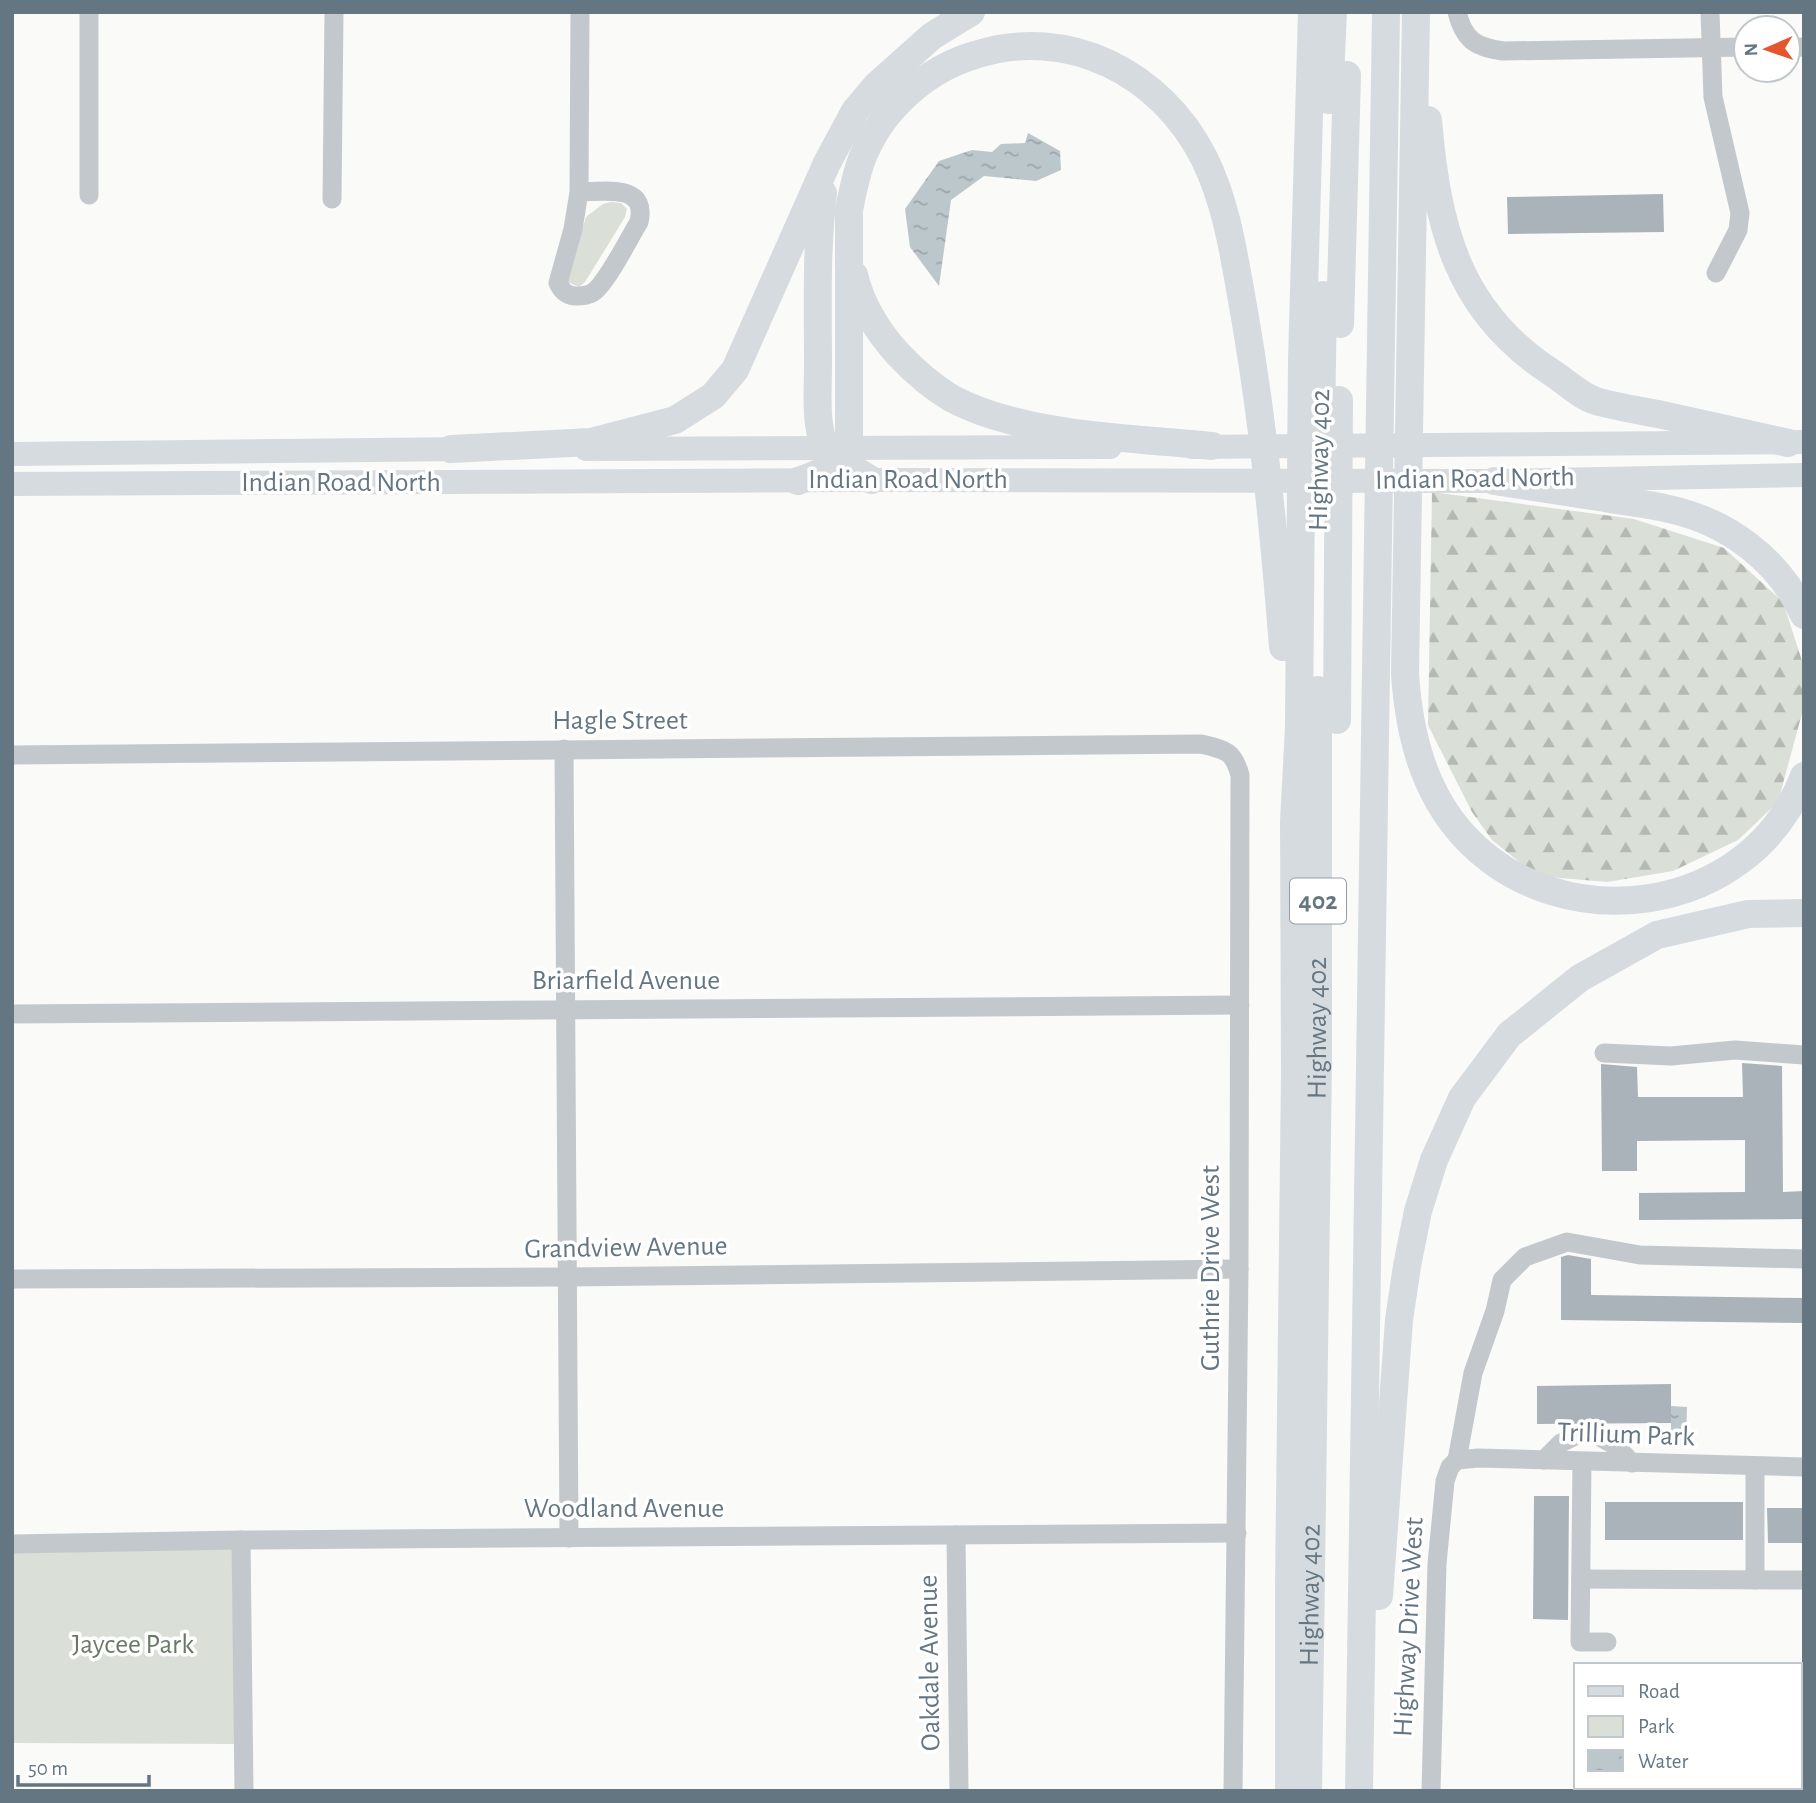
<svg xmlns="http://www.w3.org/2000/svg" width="1816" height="1803" viewBox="0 0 1816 1803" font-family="'Alegreya Sans',sans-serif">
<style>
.green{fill:#dadfd7}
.forest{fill:url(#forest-firs)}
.water{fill:url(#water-ripples)}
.building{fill:#aab3b9}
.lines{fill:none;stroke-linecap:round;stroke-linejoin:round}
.minor{stroke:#c3c8cc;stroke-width:19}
.major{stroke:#d6dbdf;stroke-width:24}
.highway{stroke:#d6dbdf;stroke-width:28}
.labels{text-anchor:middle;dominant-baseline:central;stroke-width:7;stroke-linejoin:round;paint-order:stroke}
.shield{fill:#fff;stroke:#939fa8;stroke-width:2}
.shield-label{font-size:26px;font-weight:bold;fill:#657683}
.street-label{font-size:28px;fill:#657683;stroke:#fff}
.park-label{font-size:28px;fill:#687a64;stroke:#fff}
</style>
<defs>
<pattern id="forest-firs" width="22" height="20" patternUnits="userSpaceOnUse" patternTransform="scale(1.75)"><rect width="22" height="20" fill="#dadfd7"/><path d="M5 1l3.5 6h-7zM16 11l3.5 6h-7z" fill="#b4b9b4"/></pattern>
<pattern id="water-ripples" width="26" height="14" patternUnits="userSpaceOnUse" patternTransform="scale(1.75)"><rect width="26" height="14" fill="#bbc7cb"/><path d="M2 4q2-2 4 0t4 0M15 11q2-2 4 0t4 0" fill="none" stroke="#9ca6aa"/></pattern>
</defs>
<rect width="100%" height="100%" fill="#fafaf8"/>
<g class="green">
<path d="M611,202L621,203L627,209L625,217L585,282L579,287L568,282V274L586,217L603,204Z"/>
<path d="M232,1544L235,1744L12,1743V1548Z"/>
</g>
<path class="forest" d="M1432,492L1634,519L1724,548L1783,602L1804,667V706L1778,802L1738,840L1673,871L1607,882L1537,876L1492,840L1472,812L1428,725Z"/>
<g class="water">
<path d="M1028,133L1060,151L1061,170L1036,181L984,176L951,200L939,286L910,247L905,209L939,161L972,150L992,152L1001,144L1025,143Z"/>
<path d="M1671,1406L1687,1407L1686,1442H1671Z"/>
</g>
<g class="building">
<path d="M1663,194L1664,232L1508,234L1507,197Z"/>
<path d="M1742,1063L1782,1066L1783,1192L1804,1191V1219L1639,1220V1193L1745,1192V1140L1637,1141V1171H1602L1601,1064L1637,1067L1638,1097H1743Z"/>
<path d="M1568,1255L1591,1259V1295L1804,1298V1323L1561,1320V1257Z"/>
<path d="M1671,1384V1423L1537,1424V1386Z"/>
<path d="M1534,1496H1569L1568,1620L1533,1619Z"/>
<rect x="1605" y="1502" width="138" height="38"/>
<path d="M1767,1508H1804V1543H1768Z"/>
</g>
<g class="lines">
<g class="minor">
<path d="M89,12V195"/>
<path d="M1457,12C1464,40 1475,47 1503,51L1746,47"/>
<path d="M1710,12L1713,97L1740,213L1738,230L1716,273"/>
<path d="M1788,47H1804"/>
<path d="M579,192C604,192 648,183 639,222C629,238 606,285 592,293C587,296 581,296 575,296C566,295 562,291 558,283L573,229L579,192L580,12"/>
<path d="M332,199L334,12"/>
<path d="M564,749L569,1538"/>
<path d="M12,755L1201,744C1225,750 1233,750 1240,775L1239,1269L1233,1791"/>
<path d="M12,1014L1240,1005"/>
<path d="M1604,1053L1671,1056L1735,1050L1804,1055"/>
<path d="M12,1279L568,1277L1239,1269"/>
<path d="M1598,1436L1616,1446L1632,1463"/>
<path d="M1457,1460L1473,1373L1495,1311L1502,1280L1525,1257L1567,1242L1640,1255L1804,1259"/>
<path d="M1544,1460L1561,1443L1575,1436"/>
<path d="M1582,1462L1580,1642H1607"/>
<path d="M956,1535L959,1791"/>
<path d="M241,1540L244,1791"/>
<path d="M12,1544L241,1540L1237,1533"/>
<path d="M1581,1579L1804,1580"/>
<path d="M1755,1580V1466"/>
<path d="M1431,1791L1437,1564L1445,1481L1450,1467L1457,1460L1478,1458L1804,1467"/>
</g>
<g class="major">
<path d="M1192,447L1804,442"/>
<path d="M586,449L1110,447"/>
<path d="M12,454L470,449"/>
<path d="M12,484L871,480L1494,481L1804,475"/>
</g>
<g class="highway">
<path d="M1416,12L1405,674C1409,733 1423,791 1464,836C1562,942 1751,915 1804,776"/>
<path d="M1329,100L1333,12"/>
<path d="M1428,120C1437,226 1457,311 1551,372C1565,381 1580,396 1596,401C1616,407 1638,410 1658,414C1702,424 1745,433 1788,443"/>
<path d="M823,193C816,250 818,307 818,365C818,389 815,422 824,445C828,457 860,472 871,480"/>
<path d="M854,275C861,304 878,332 898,354C914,371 931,386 951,398C1021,436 1133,438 1212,446"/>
<path d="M1340,324L1347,75"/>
<path d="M1321,429L1323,295"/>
<path d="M451,449L591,442L675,420L713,396L735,370L827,163L855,111L876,86L932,36L971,12"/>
<path d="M798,481C817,474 840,468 849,448V210C853,191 856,172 864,154C883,108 927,69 975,55C1068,25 1161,73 1204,158C1227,204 1234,256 1243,306C1263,419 1274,533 1283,647"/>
<path d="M1494,481C1531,487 1568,492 1605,498C1626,502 1648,504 1669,509C1728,522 1779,560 1804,615"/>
<path d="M1337,720L1339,400"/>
<path d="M1379,1596L1399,1320L1407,1266L1418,1211L1434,1160L1462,1098L1509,1035L1580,978L1657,935L1748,914L1804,913"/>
<path d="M1289,1791V1585L1295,1073L1294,822L1299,727L1302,360L1312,12"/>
<path id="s1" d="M1308,1791L1318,1061V690"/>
<path d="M1359,1791L1386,12"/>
</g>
</g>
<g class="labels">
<rect class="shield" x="1290" y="878.5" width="56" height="45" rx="5"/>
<g class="shield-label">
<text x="1318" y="901">402</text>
</g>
<g class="street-label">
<text transform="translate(1320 460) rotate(-89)">Highway 402</text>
<text transform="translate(1475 479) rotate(-1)">Indian Road North</text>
<text x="908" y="480">Indian Road North</text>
<text x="341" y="483">Indian Road North</text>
<text x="620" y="721">Hagle Street</text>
<text x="626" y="981">Briarfield Avenue</text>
<text stroke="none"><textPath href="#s1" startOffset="763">Highway 402</textPath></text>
<text transform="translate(626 1248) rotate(-1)">Grandview Avenue</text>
<text transform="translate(1211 1268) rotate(-90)">Guthrie Drive West</text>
<text transform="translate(1626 1435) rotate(2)">Trillium Park</text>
<text x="624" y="1509">Woodland Avenue</text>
<text stroke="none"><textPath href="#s1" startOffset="196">Highway 402</textPath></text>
<text transform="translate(1409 1627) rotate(-87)">Highway Drive West</text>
<text transform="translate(930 1663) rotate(-91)">Oakdale Avenue</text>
</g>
<g class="park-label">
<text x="133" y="1645">Jaycee Park</text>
</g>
</g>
<rect width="1816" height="1803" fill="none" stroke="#657683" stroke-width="28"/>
<rect x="1574" y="1663" width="228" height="126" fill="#ffffff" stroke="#c1c8cd" stroke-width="2"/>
<rect x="1588" y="1686" width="35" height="10" fill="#d6dbdf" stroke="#c1c8cd" stroke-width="2"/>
<text x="1638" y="1698" font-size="21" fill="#657683">Road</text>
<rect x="1588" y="1716" width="35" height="21" fill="#dadfd7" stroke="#c1c8cd" stroke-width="2"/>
<text x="1638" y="1733" font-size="21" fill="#657683">Park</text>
<rect x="1588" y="1750" width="35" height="21" fill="url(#water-ripples)" stroke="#c1c8cd" stroke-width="2"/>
<text x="1638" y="1768" font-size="21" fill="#657683">Water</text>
<g transform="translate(1767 49) rotate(268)"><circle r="33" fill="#ffffff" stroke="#c1c8cd" stroke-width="2"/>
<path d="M0-5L12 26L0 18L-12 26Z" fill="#e4572e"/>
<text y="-10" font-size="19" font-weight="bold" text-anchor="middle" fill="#657683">N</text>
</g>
<path d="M18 1775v10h131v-10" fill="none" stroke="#657683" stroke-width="3.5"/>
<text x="28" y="1775" font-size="21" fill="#657683" stroke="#ffffff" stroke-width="5" paint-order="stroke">50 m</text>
</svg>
